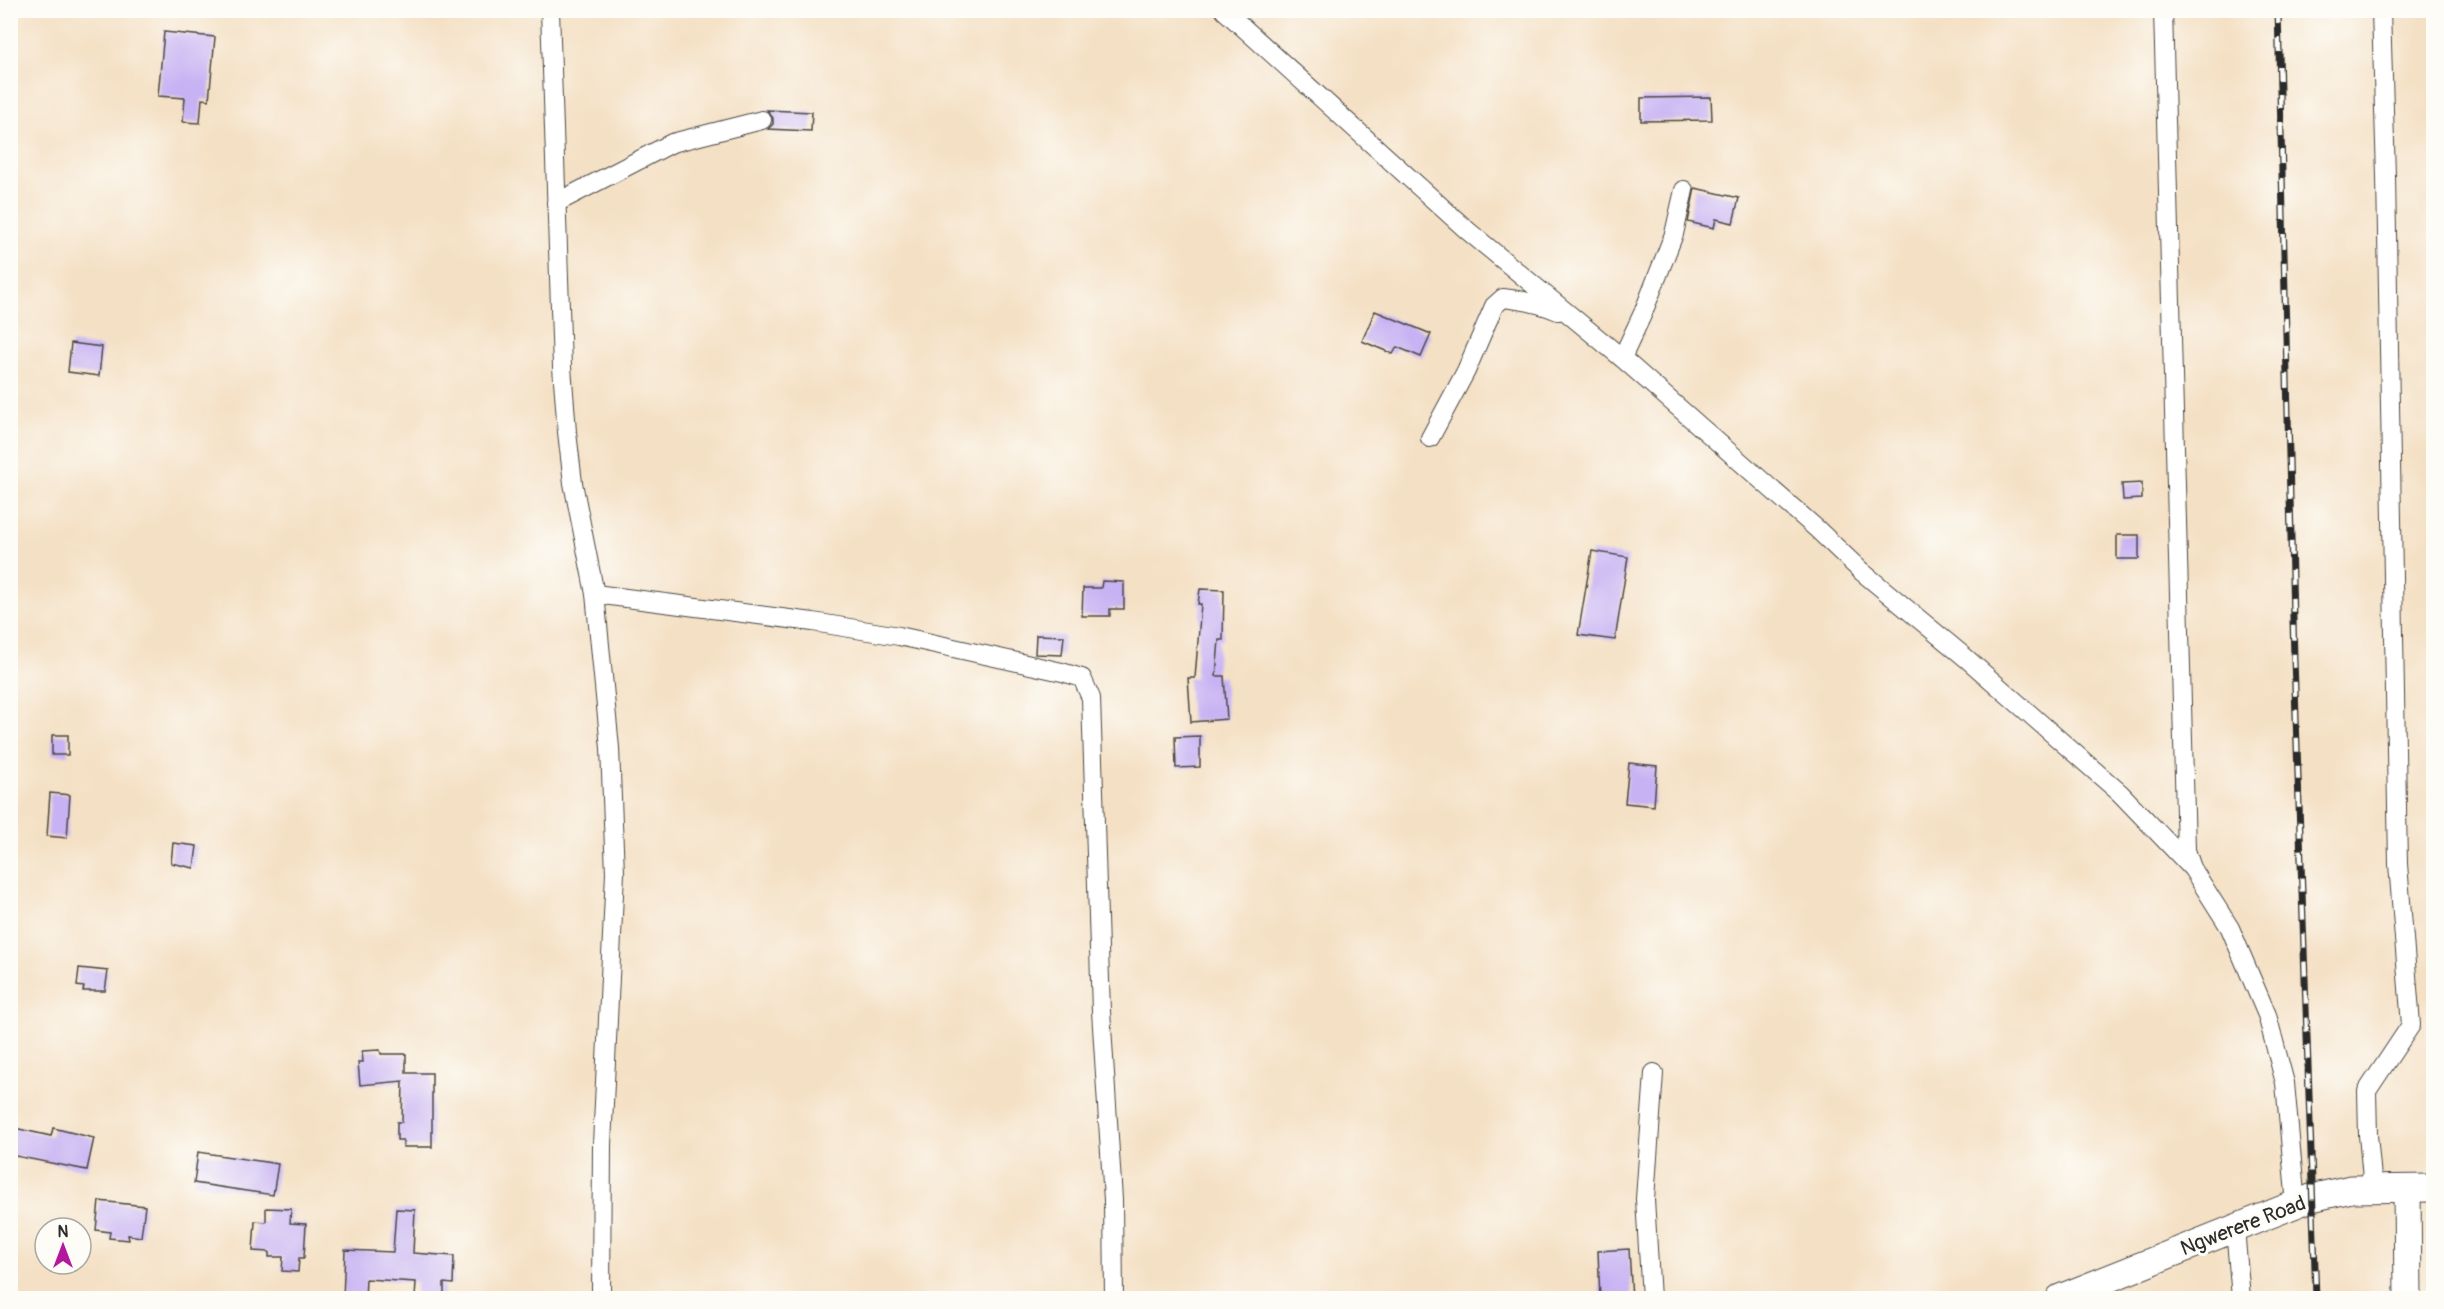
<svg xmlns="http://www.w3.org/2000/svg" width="2444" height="1309" viewBox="0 0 2444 1309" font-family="Pangolin,sans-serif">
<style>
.building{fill:#c7b2f3}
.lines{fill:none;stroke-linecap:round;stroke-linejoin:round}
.minor-casing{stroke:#494642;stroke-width:20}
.secondary-casing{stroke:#494642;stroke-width:29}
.minor{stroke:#fff;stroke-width:18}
.secondary{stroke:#fff;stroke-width:27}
.rail-casing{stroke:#2b2b2b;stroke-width:7}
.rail{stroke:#fdfcf7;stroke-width:4.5;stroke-dasharray:14;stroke-linecap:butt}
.labels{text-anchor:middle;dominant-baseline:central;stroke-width:6;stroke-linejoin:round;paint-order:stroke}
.street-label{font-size:21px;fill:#2b2b2b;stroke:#fdfcf7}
</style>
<rect width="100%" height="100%" fill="#fdfcf7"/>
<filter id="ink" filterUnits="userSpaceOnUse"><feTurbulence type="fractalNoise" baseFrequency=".0167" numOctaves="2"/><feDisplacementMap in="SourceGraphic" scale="12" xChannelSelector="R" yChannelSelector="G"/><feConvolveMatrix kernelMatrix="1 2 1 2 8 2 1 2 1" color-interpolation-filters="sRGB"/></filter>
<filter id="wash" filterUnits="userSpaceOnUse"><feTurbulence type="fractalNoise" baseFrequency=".008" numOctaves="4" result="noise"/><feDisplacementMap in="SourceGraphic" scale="24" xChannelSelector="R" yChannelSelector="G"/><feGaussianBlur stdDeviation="1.35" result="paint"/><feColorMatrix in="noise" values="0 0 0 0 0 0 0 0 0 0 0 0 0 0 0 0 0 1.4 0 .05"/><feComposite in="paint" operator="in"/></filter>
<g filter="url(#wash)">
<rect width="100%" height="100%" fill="#f4e0c4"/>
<g id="blocks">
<g class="building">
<path d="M164,32L215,37L209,100L202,99L200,123L183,122L185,98L158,96Z"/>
<path d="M1711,97L1712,120L1641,121V98Z"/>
<path d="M767,110L812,112L811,131L768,129L773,124V118Z"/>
<path d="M1695,188L1739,198L1733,223L1716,219L1714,228L1688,222Z"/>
<path d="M1375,311L1431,334L1421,357L1397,347L1393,354L1362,341Z"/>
<path d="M71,343L102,347L99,376L68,372Z"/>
<path d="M2142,483V499L2123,500L2122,484Z"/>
<rect x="2117" y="535" width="22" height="24"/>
<path d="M1592,551L1628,557L1615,640L1578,635Z"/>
<path d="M1102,581L1124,582V609H1110V616H1082L1083,588H1101Z"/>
<path d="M1200,589L1224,590L1223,640H1219L1216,676H1224L1227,719L1191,722L1188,678H1195L1201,604H1198Z"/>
<path d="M1036,635L1064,636L1062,655L1035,654Z"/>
<rect x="52" y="735" width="16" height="20"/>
<path d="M1200,736V767L1176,768L1175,737Z"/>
<path d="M1629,763L1657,766L1654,806L1625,803Z"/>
<path d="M50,793L70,795L67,838L47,836Z"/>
<path d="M173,843L197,846L194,868L171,863Z"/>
<path d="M79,968L108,971L105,991H83L84,987L77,986Z"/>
<path d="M380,1050L381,1054H406V1073H432V1147H403V1140H397V1122H402L403,1081L360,1085L358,1062H363L362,1051Z"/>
<path d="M10,1127L51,1136L53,1128L94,1138L87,1170L10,1155Z"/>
<path d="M198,1152L278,1164L273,1195L194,1183Z"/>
<path d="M99,1201L145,1206L141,1237L128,1235L129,1240L109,1238L110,1232L96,1230Z"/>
<path d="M266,1208L291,1209L290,1223L306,1224L304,1258H299L298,1272L282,1271L283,1257H269V1252L253,1251L255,1221L266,1222Z"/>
<path d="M396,1209L415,1210L413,1253L454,1256L453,1284L444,1283V1299H415L416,1282L366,1279L365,1299H343L345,1250L393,1252Z"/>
<path d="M1629,1249L1632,1299H1600L1598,1251Z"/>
</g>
</g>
</g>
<g filter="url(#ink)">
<use href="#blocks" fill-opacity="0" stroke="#494642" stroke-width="1.5"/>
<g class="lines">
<g class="minor-casing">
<g id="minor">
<path d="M550,10L562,367L567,432L573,483L595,594L610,748L615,873L602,1145L601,1298"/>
<path d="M1224,10L1468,231L1622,358L1817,529L1861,571L1966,658L2120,793L2192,868"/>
<path d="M2163,10L2186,850L2192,868L2230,928L2267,1015L2285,1083L2296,1205"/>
<path d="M556,203L672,143L762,120"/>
<path d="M1622,358L1643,313L1674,234L1684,190"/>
<path d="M1430,438L1466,371L1494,306L1503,298C1522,300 1541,303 1558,311"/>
<path d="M595,594L813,622L899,636L1062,672L1082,678L1091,698L1101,1011L1113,1200L1114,1298"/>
<path d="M2373,1189L2368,1135L2367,1091L2411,1025L2398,864L2386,176L2381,10"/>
<path d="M2235,1228L2241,1298"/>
<path d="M1651,1298L1645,1199L1654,1073"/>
</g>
</g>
<g class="secondary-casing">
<g id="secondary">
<path d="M2407,1189L2408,1298"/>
<path d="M2060,1298L2311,1198L2351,1189L2434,1188"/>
</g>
</g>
<use href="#minor" class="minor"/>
<use href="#secondary" class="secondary"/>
<g class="rail-casing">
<path id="rail" d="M2278,10L2294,659L2316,1298"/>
</g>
<use href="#rail" class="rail"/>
</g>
</g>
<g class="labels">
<g class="street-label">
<text transform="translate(2243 1226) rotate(-21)">Ngwerere Road</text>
</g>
</g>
<rect width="2444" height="1309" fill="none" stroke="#fdfcf7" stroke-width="36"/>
<g transform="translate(63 1246)"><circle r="28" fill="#fdfcf7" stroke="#a9a8a5" stroke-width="1.5"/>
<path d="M0-4.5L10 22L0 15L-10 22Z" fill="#b5179e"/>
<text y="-9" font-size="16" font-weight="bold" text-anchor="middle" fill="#2b2b2b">N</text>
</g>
</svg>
